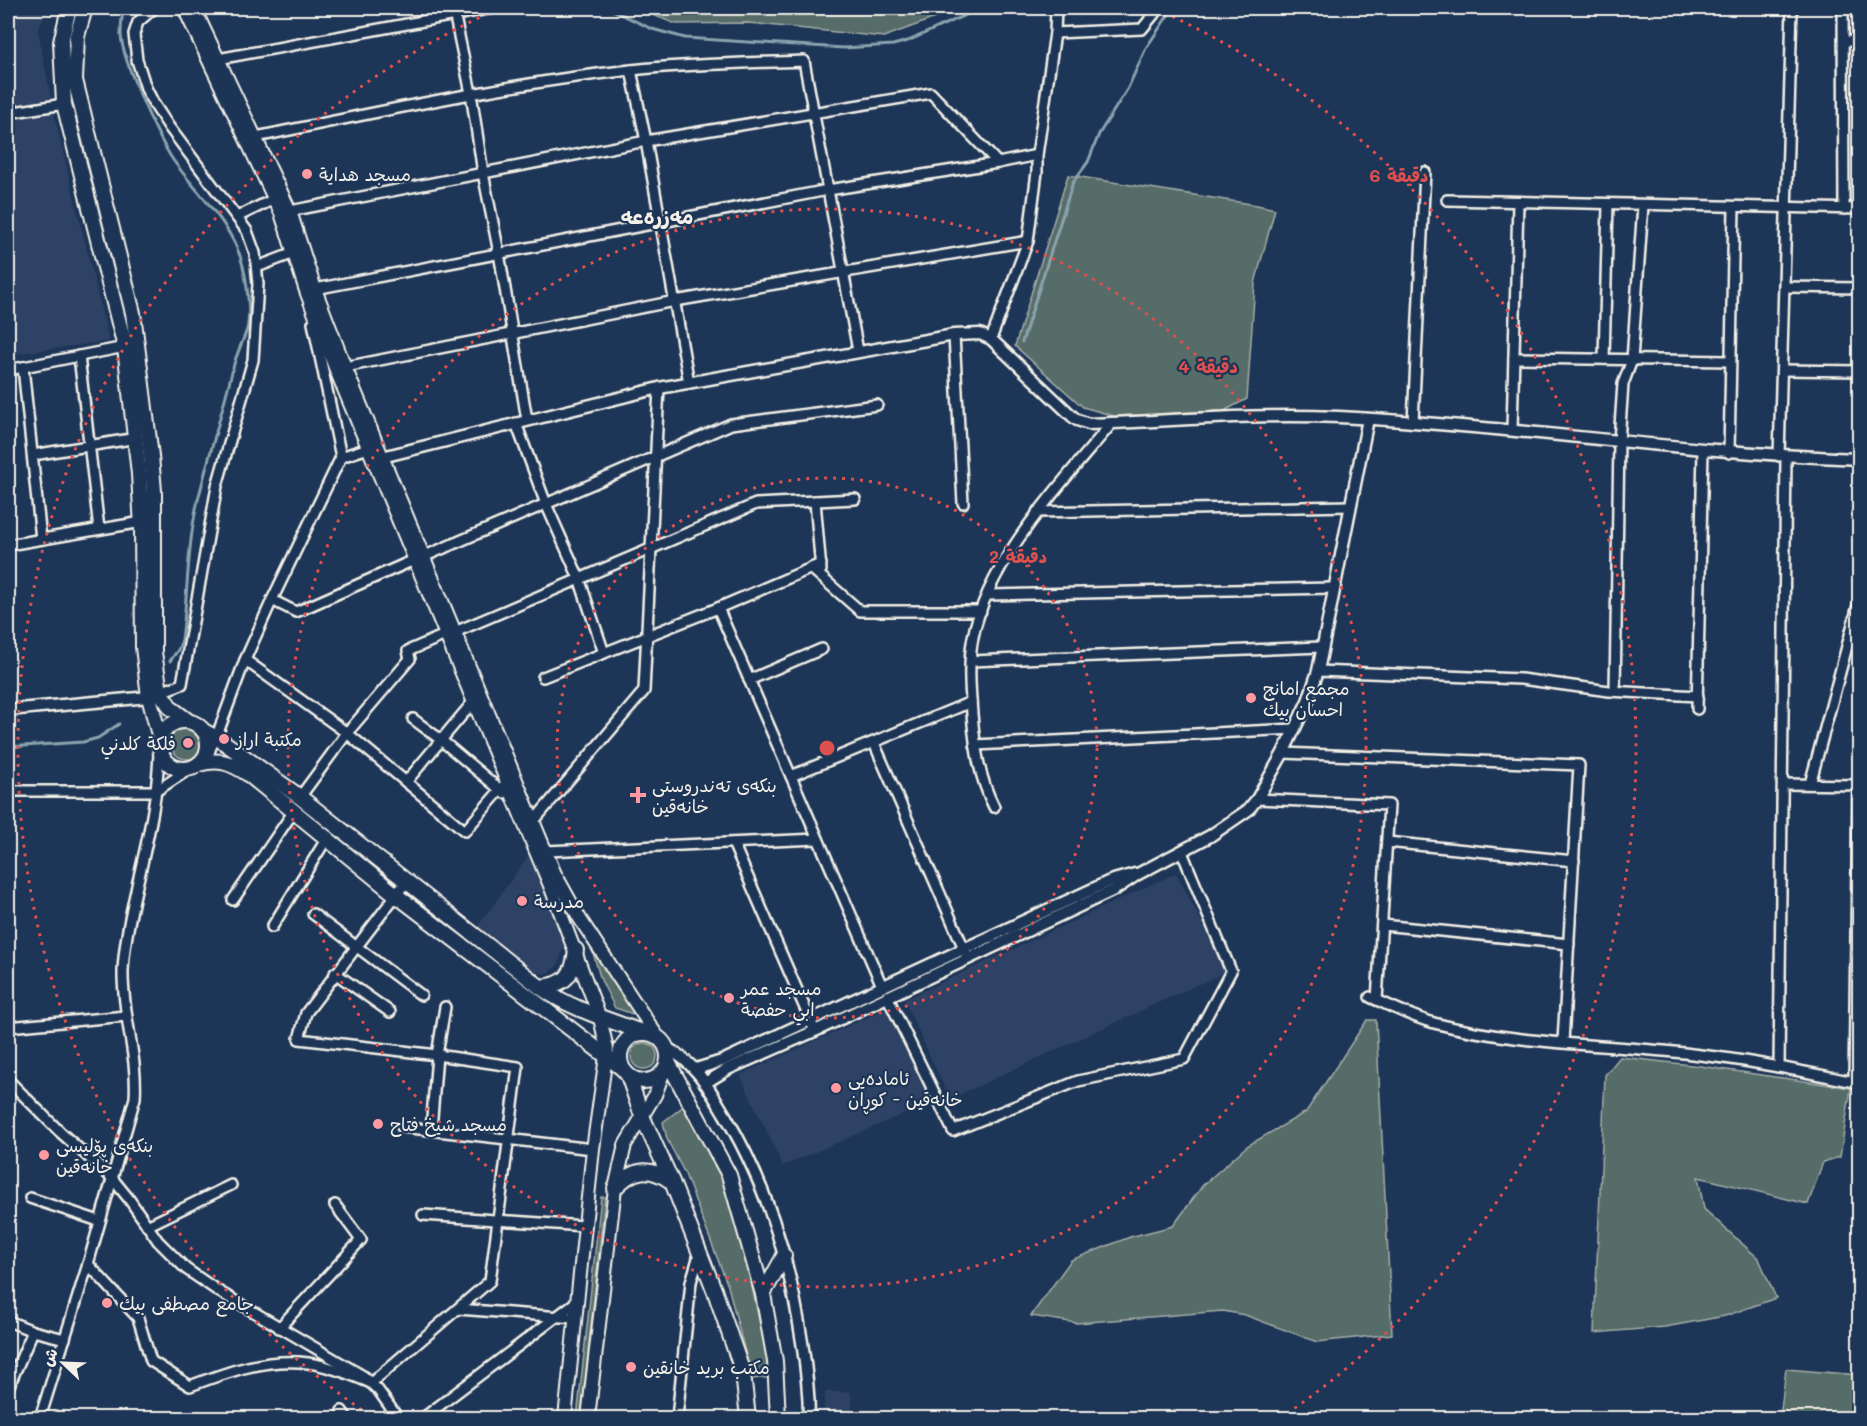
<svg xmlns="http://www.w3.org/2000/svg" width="1867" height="1426" viewBox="0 0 1867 1426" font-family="Mali,'Playpen Sans Arabic',sans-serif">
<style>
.built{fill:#2f4265}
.green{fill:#576c67;stroke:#a6aea8;stroke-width:1.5}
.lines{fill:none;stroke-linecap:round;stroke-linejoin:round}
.stream{stroke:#8aa4ae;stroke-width:3}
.minor-casing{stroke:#f4f1e8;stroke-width:14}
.tertiary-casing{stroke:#f4f1e8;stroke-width:15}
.secondary-casing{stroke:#f4f1e8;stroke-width:16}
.primary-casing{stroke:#f4f1e8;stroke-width:18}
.minor{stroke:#1d3557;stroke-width:9}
.tertiary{stroke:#1d3557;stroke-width:10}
.secondary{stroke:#1d3557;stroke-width:12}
.primary{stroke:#1d3557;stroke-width:14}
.ring{fill:none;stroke:#dc504e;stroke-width:3;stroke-dasharray:3 6}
.poi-dot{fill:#ff9aa2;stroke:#1d3557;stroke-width:2}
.labels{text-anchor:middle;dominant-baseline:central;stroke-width:4.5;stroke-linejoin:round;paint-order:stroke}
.poi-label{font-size:18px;fill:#f4f1e8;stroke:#1d3557;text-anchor:start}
.neighbourhood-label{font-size:20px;font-weight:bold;fill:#f4f1e8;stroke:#1d3557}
.centre{fill:#dc504e;stroke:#1d3557;stroke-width:3}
.ring-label{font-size:18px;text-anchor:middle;font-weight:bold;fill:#dc504e;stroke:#1d3557;stroke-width:4.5;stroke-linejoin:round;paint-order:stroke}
</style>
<rect width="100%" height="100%" fill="#1d3557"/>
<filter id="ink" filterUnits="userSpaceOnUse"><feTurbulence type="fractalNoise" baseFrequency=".0167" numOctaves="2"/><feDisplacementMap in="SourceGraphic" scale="12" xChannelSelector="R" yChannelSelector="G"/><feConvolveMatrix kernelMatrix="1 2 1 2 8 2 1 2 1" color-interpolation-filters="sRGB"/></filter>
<g filter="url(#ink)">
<g class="built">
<path d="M8,8H48L38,30L55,119L109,341L8,355Z"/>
<path d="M529,855L565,943L558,965L548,973H539L534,971L478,926Z"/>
<path d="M1176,873L1227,971L950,1099L904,1000Z"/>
<path d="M886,1009L931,1102L783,1166L740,1075Z"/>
<path d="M825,1392H851L853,1418H823Z"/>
</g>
<g class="green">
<path d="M635,8H962L884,37L748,23L676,24Z"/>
<path d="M1068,175L1257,205L1275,209L1255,283L1247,399L1224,411L1114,416L1083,407L1015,346Z"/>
<circle cx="187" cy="743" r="16"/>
<path d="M591,946L642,1017L615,1008L601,980Z"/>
<path d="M1367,1020H1376L1392,1334L1317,1342L1245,1315L1223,1311L1077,1323L1031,1316L1071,1260L1130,1237L1173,1226L1203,1185L1247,1146L1306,1112Z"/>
<circle cx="644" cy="1056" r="13"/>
<path d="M1620,1057L1700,1066L1851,1088L1840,1157L1823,1162L1808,1204L1698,1177L1704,1209L1759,1259L1776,1298L1725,1316L1665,1327L1594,1333L1605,1075Z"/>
<path d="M689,1102C736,1187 751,1284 771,1377L752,1379L728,1286L685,1174L667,1139L663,1122Z"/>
<path d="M601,1197H605L581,1418H577Z"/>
<path d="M1786,1369L1859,1375V1418H1780Z"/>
</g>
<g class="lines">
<g class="stream">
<path d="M124,8C122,15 121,26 121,35C123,63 157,136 173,160C197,194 233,224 243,266C247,282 251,313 247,329C243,342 236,354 233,368C222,412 209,456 198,500C187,545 188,593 182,640L178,650L170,661"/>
<path d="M608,8L652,29L685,38L844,48L893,45L908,41L981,8"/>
<path d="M1022,342L1073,182L1088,162L1099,134L1128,88L1146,48L1173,8"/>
<path d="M8,747L83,742L98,738L119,724"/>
</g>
<g class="minor-casing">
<g id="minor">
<path d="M154,8L138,22L134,34L137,60L146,88L154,104L169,127L247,231L255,253L258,284L253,360L217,486L182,684L160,692"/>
<path d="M453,8L471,93L483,173L499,253L527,420"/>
<path d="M1843,8L1844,209"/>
<path d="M1055,33L1142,29L1159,8"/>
<path d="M1844,41H1860"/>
<path d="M218,59L493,8"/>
<path d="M631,70L646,141L689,383"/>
<path d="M8,113L64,104"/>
<path d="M255,137C380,112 504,84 631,70C688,64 746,63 804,61L858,351"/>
<path d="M1447,200L1860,209"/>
<path d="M290,211L646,141L931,93L998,163"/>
<path d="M237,217L274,199"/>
<path d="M257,267L294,253"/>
<path d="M1785,287L1860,288"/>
<path d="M315,289L828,190L998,163L1037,155"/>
<path d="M954,335L963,503"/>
<path d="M991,339L1028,241L1037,172V155L1055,33L1056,8"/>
<path d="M79,356L99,529"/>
<path d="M1514,358L1730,361"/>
<path d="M1604,359L1608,204"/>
<path d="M23,367L41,539"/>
<path d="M345,367L675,301L1028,241"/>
<path d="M8,370L125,347"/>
<path d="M1783,370L1860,371"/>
<path d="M1413,422L1425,172"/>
<path d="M516,423L546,504L579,578L604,653"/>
<path d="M1512,430L1518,202"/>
<path d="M1729,453L1734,207"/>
<path d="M33,455L137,438"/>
<path d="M1779,456L1792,8"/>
<path d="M341,457L368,448"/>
<path d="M815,501L821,570"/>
<path d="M1037,512L1350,506"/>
<path d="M8,545L142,522"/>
<path d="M423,557L731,424L877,405"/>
<path d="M811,568L860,611H981"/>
<path d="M988,595L1333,588"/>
<path d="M272,600L296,612L414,560"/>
<path d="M718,608L882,986"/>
<path d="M455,632L756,504L855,499"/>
<path d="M245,660L347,733L465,831L507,782"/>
<path d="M971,661L1322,647"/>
<path d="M1318,671L1521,679L1609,691L1698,696"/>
<path d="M543,677L718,608L821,564"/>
<path d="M749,680L822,649"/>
<path d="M1615,691L1619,441L1623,384L1632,360L1643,205"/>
<path d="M1697,709L1703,450"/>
<path d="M413,719L441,740L504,793"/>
<path d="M874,743L966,953"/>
<path d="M975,745L1295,729"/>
<path d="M1283,753L1579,765L1563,1042"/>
<path d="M207,754L216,738L245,660L272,600L341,457L313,323"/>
<path d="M791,776L971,702"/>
<path d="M406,782L473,702"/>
<path d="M1783,784L1860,785"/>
<path d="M1810,784L1860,598"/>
<path d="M8,791H156L191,768"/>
<path d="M300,797L347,733L410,659L408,651L445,635"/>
<path d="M1257,799L1389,805L1377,1000"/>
<path d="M994,807C979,777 975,748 972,714C970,688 968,662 973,637C988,560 1063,482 1112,423"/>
<path d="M533,822L644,691L659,388"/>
<path d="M1387,842L1574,861"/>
<path d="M733,843L815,1031"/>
<path d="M546,851L818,839"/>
<path d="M233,900L294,811"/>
<path d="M313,914L421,995"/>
<path d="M1382,925L1569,944"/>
<path d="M272,927L327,838"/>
<path d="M335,973L390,1012"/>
<path d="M887,996L953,1131L1078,1081L1184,1059L1231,971L1182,852"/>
<path d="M1370,997C1390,1006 1412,1017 1434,1023C1518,1045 1606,1044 1692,1054C1749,1060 1804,1072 1860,1083"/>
<path d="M8,1027L126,1016"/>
<path d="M1779,1067L1786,457"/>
<path d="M8,1080L60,1132L112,1178L129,1199L158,1241L186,1269L218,1291L363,1376L378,1390L398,1418"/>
<path d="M1854,1082L1858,785"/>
<path d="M402,1127L593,1149"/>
<path d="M431,1130L437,1055L445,1007"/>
<path d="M30,1198L99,1221"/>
<path d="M423,1215L584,1226"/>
<path d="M147,1226L231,1185"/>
<path d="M88,1264L138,1318L151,1361L190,1386C227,1372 268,1357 308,1363C330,1366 351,1375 371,1383L490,1281L518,1067L437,1055L299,1039L306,1013L406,882"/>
<path d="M458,1309L574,1318"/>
<path d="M8,1321L33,1331L65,1339"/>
<path d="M279,1328L361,1240L335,1205"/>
<path d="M8,1388L33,1331"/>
<path d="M342,1411L347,1418"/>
<path d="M40,1418L88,1264L135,1098C138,1055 122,1014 123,971C124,947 129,922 134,899C145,849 159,798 159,746"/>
<path d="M423,1418L576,1302"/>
<path d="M677,1418L691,1282L699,1255"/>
</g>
</g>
<g class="tertiary-casing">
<g id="tertiary">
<path d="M382,457L659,388L954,335L980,334L991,339L1072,416L1077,420L1089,424C1172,421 1255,413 1339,417C1513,426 1685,453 1860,459"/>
<path d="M8,710L149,697"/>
<path d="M667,1048C697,1064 708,1087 725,1115C767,1185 790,1261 802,1342C806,1367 809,1392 809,1418"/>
<path d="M696,1069L722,1061L1110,881L1135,874"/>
<path d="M705,1083L728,1069L815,1031L1114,890L1138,874L1210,836L1248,810L1257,799L1283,753L1308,701L1318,671L1368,419"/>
</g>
</g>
<g class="secondary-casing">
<g id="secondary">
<path d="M184,8L281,213L306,291L336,370L551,888L600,1018L607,1049L593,1149L565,1418"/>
<path d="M194,8L290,211L315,289L345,367L555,874L580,919L657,1036"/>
<path d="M588,1418L615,1188L625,1145L655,1095L664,1071"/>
</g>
</g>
<g class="primary-casing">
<g id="primary">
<path d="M69,8L61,42L64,104L125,347L139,474L142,528L143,647L149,697L160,739"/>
<path d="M85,8L77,36L75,80L133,313L151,456L154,491V652L160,692L171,708L187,720"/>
<circle cx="184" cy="745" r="24"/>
<path d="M204,731L222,741L300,797L540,987C571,1009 606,1019 642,1032"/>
<path d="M199,764C219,758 231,763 248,774L396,895L623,1069"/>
<path d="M540,987C566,985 573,976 576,950"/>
<circle cx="644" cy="1057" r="24"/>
<path d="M668,1062L729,1175L763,1294L775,1361L778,1418"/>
<path d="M628,1075L642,1116L672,1182L715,1292L743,1373L748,1418"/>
<path d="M615,1188C633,1168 650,1166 672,1182"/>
<path d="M763,1294L784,1256"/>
</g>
</g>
<use href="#minor" class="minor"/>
<use href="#tertiary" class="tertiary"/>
<use href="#secondary" class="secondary"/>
<use href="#primary" class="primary"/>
</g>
</g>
<g class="ring">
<circle cx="827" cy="748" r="270"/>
<circle cx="827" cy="748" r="539"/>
<path d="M369 1415A809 809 0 0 1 498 9M1156 9A809 809 0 0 1 1285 1415"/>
</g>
<g class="poi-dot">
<circle cx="307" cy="174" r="6"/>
<circle cx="1251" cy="698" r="6"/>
<circle cx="224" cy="739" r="6"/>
<circle cx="188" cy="743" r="6"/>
<path d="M635 786h6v6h6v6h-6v6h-6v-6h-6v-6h6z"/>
<circle cx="522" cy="901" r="6"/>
<circle cx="729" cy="998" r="6"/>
<circle cx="836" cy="1088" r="6"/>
<circle cx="378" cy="1124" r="6"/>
<circle cx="44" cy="1155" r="6"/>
<circle cx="107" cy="1303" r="6"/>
<circle cx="631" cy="1367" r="6"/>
</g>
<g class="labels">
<g class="poi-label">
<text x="319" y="174">مسجد هداية</text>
<text x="1263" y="688">مجمع امانج<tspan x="1263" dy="21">احسان بيك</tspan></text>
<text x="236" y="739">مكتبة اراز</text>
<text x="176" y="743" text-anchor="end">فلكة كلدني</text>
<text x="652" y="785">بنکەی تەندروستی<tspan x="652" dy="21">خانەقین</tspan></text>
<text x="534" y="901">مدرسة</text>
<text x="741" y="988">مسجد عمر<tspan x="741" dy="21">ابي حفصة</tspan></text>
<text x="848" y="1078">ئامادەیی<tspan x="848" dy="21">خانەقین - کوڕان</tspan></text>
<text x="390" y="1124">مسجد شيخ فتاح</text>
<text x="56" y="1145">بنکەی پۆلیسی<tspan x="56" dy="21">خانەقین</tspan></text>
<text x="119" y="1303">جامع مصطفى بيك</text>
<text x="643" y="1367">مكتب بريد خانقين</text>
</g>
<g class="neighbourhood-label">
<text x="657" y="216">مەزرەعە</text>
</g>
</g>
<circle cx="827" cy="748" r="9" class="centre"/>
<g class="ring-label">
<text x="1399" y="182">6 دقيقة</text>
<text x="1208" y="373">4 دقيقة</text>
<text x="1018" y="563">2 دقيقة</text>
</g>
<rect width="1867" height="1426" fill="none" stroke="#1d3557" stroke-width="30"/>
<rect x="15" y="15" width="1837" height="1396" fill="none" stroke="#f4f1e8" stroke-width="2" filter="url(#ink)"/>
<g transform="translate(63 1363) rotate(293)" stroke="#1d3557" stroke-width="4.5" paint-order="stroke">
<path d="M0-4.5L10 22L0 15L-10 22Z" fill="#f4f1e8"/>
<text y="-9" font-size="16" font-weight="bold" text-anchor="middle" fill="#f4f1e8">ش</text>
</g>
</svg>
